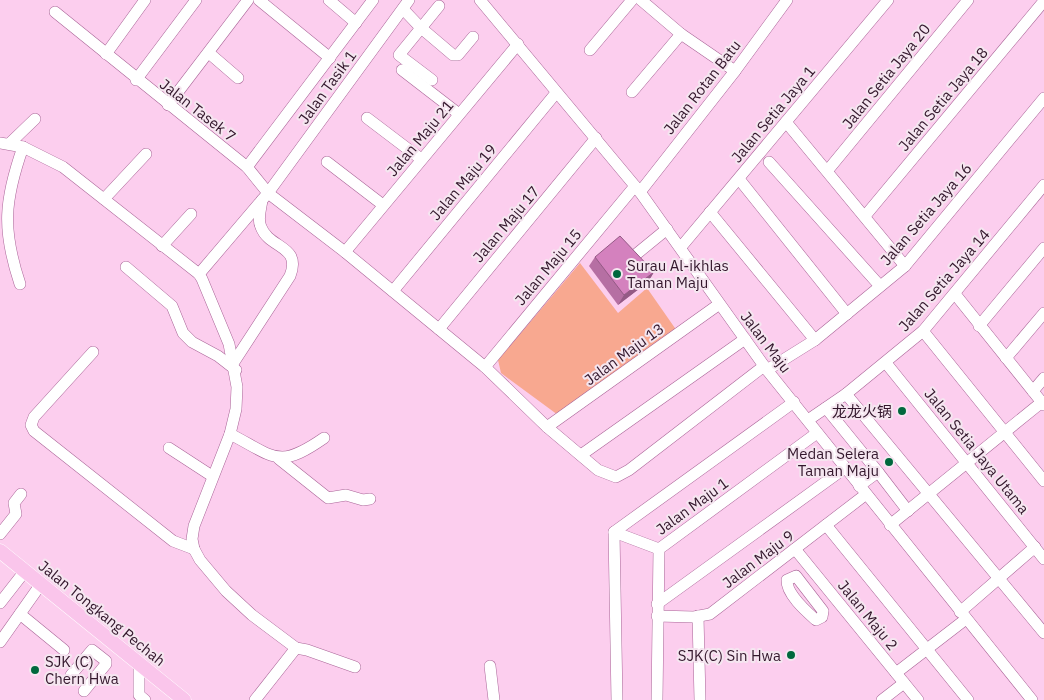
<svg xmlns="http://www.w3.org/2000/svg" width="1044" height="700" viewBox="0 0 1044 700" font-family="'IBM Plex Sans','Noto Sans SC',sans-serif">
<style>
.green{fill:#f8a890}
.lines{fill:none;stroke-linecap:round;stroke-linejoin:round}
.minor-casing{stroke:#aa6598;stroke-width:12}
.major-casing{stroke:#fff;stroke-width:15}
.minor{stroke:#fff;stroke-width:11}
.major{stroke:#fac5eb;stroke-width:14}
.wall{fill:#b66fa3}
.shaded-wall{fill:#945a85}
.building{fill:#d481be;stroke:#945a85}
.poi-dot{fill:#00683d;stroke:#f5e6f0;stroke-width:2}
.labels{text-anchor:middle;dominant-baseline:central;stroke-width:4;stroke-linejoin:round;paint-order:stroke}
.street-label{font-size:15px;fill:#33172c;stroke:#f5e6f0}
.poi-label{font-size:15px;fill:#33172c;stroke:#f5e6f0;text-anchor:end}
</style>
<rect width="100%" height="100%" fill="#fcceee"/>
<path class="green" d="M580,263L618,313L647,288L677,331L558,415L501,373L498,360Z"/>
<g class="lines">
<g class="minor-casing">
<g id="minor">
<path d="M259,0L330,58"/>
<path d="M329,0L356,23"/>
<path d="M480,0L640,192L767,370L1032,700"/>
<path d="M641,0L681,34L735,71"/>
<path d="M403,9L420,27L453,55H458L473,37"/>
<path d="M55,12L247,167L268,193L345,252L485,367L547,427L598,470L616,477L629,470L764,366"/>
<path d="M590,50L632,0"/>
<path d="M209,53L238,78"/>
<path d="M106,54L145,0"/>
<path d="M402,70L459,114"/>
<path d="M136,80L196,0"/>
<path d="M432,80L399,55L439,6"/>
<path d="M632,92L681,34"/>
<path d="M168,105L248,0"/>
<path d="M367,118L421,159"/>
<path d="M786,122L905,266"/>
<path d="M0,143L23,147L63,167L199,274L202,279L229,344L237,387L236,409L230,434L194,526L192,539L194,549L200,560L226,591L252,615L296,648L307,650L355,667"/>
<path d="M9,144L35,119"/>
<path d="M327,162L383,205"/>
<path d="M769,162L880,286"/>
<path d="M247,167L373,0"/>
<path d="M828,170L968,0"/>
<path d="M739,179L847,314"/>
<path d="M640,192L735,71L787,0"/>
<path d="M104,199L146,154"/>
<path d="M710,212L815,340"/>
<path d="M865,216L1044,1"/>
<path d="M162,246L191,214"/>
<path d="M681,247L888,0"/>
<path d="M345,252L518,44"/>
<path d="M634,256L667,229"/>
<path d="M126,267L172,306L183,333L192,342L218,356L236,370"/>
<path d="M199,274L268,193L409,0"/>
<path d="M20,284C2,230 4,201 23,147"/>
<path d="M393,291L556,93"/>
<path d="M955,294L1044,405"/>
<path d="M979,326L1044,248"/>
<path d="M439,329L596,138"/>
<path d="M923,331L1044,481"/>
<path d="M93,352L34,417L31,425L34,431L173,541L194,549"/>
<path d="M1006,358L1044,313"/>
<path d="M234,362L290,276C302,245 269,249 261,227C257,219 261,209 262,200"/>
<path d="M886,363L1044,559"/>
<path d="M485,367L635,186"/>
<path d="M767,370L815,340L905,266L1044,98"/>
<path d="M1033,391L1044,378"/>
<path d="M846,394L1044,633"/>
<path d="M826,408L878,472L859,486"/>
<path d="M808,420L846,394L923,331L1044,185"/>
<path d="M547,427L718,305"/>
<path d="M230,434C275,457 278,470 324,438"/>
<path d="M169,448L212,476"/>
<path d="M581,455L745,339"/>
<path d="M279,459L328,498L346,495L363,500L370,499"/>
<path d="M878,472L908,511"/>
<path d="M826,525L968,700"/>
<path d="M890,525L1042,402"/>
<path d="M614,532L659,549"/>
<path d="M0,534L16,514L14,503L21,494"/>
<path d="M795,549L918,700"/>
<path d="M796,576L823,611L822,617L816,620C807,612 786,594 787,580Z"/>
<path d="M0,603L25,571"/>
<path d="M657,604L845,468"/>
<path d="M960,612L1035,547"/>
<path d="M20,614L64,650"/>
<path d="M657,616L694,617L710,614L865,495"/>
<path d="M698,616L700,700"/>
<path d="M0,642L41,584"/>
<path d="M139,664V695L145,700"/>
<path d="M490,666L494,700"/>
<path d="M896,673L966,619"/>
<path d="M71,675L92,650L106,661V664L84,691"/>
<path d="M255,700L296,648"/>
<path d="M617,700L614,532L794,402"/>
<path d="M657,700L659,549L817,433"/>
<path d="M882,700L904,683"/>
</g>
</g>
<g class="major-casing">
<path id="major" d="M0,551L184,700"/>
</g>
<use href="#minor" class="minor"/>
<use href="#major" class="major"/>
</g>
<path class="wall" d="M595,257L654,272L648,282L618,305L589,266Z"/>
<path class="shaded-wall" d="M654,272L648,282L618,305L624,295Z"/>
<path class="building" d="M620,236L654,272L624,295L595,257Z"/>
<g class="poi-dot">
<circle cx="617" cy="274" r="5"/>
<circle cx="902" cy="411" r="5"/>
<circle cx="889" cy="462" r="5"/>
<circle cx="791" cy="655" r="5"/>
<circle cx="35" cy="670" r="5"/>
</g>
<g class="labels">
<g class="street-label">
<text transform="translate(886 76) rotate(-51)">Jalan Setia Jaya 20</text>
<text transform="translate(327 87) rotate(-54)">Jalan Tasik 1</text>
<text transform="translate(702 87) rotate(-52)">Jalan Rotan Batu</text>
<text transform="translate(943 99) rotate(-50)">Jalan Setia Jaya 18</text>
<text transform="translate(198 110) rotate(38)">Jalan Tasek 7</text>
<text transform="translate(773 114) rotate(-50)">Jalan Setia Jaya 1</text>
<text transform="translate(420 138) rotate(-50)">Jalan Maju 21</text>
<text transform="translate(463 182) rotate(-50)">Jalan Maju 19</text>
<text transform="translate(926 214) rotate(-49)">Jalan Setia Jaya 16</text>
<text transform="translate(506 224) rotate(-50)">Jalan Maju 17</text>
<text transform="translate(548 267) rotate(-50)">Jalan Maju 15</text>
<text transform="translate(944 280) rotate(-49)">Jalan Setia Jaya 14</text>
<text transform="translate(766 342) rotate(53)">Jalan Maju</text>
<text transform="translate(624 354) rotate(-36)">Jalan Maju 13</text>
<text transform="translate(977 451) rotate(51)">Jalan Setia Jaya Utama</text>
<text transform="translate(692 506) rotate(-36)">Jalan Maju 1</text>
<text transform="translate(758 559) rotate(-37)">Jalan Maju 9</text>
<text transform="translate(102 613) rotate(39)">Jalan Tongkang Pechah</text>
<text transform="translate(868 615) rotate(51)">Jalan Maju 2</text>
</g>
<g class="poi-label">
<text x="627" y="265" text-anchor="start">Surau Al-ikhlas<tspan x="627" dy="17">Taman Maju</tspan></text>
<text x="892" y="411">龙龙火锅</text>
<text x="879" y="453">Medan Selera<tspan x="879" dy="17">Taman Maju</tspan></text>
<text x="781" y="655">SJK(C) Sin Hwa</text>
<text x="45" y="661" text-anchor="start">SJK (C)<tspan x="45" dy="17">Chern Hwa</tspan></text>
</g>
</g>
</svg>
